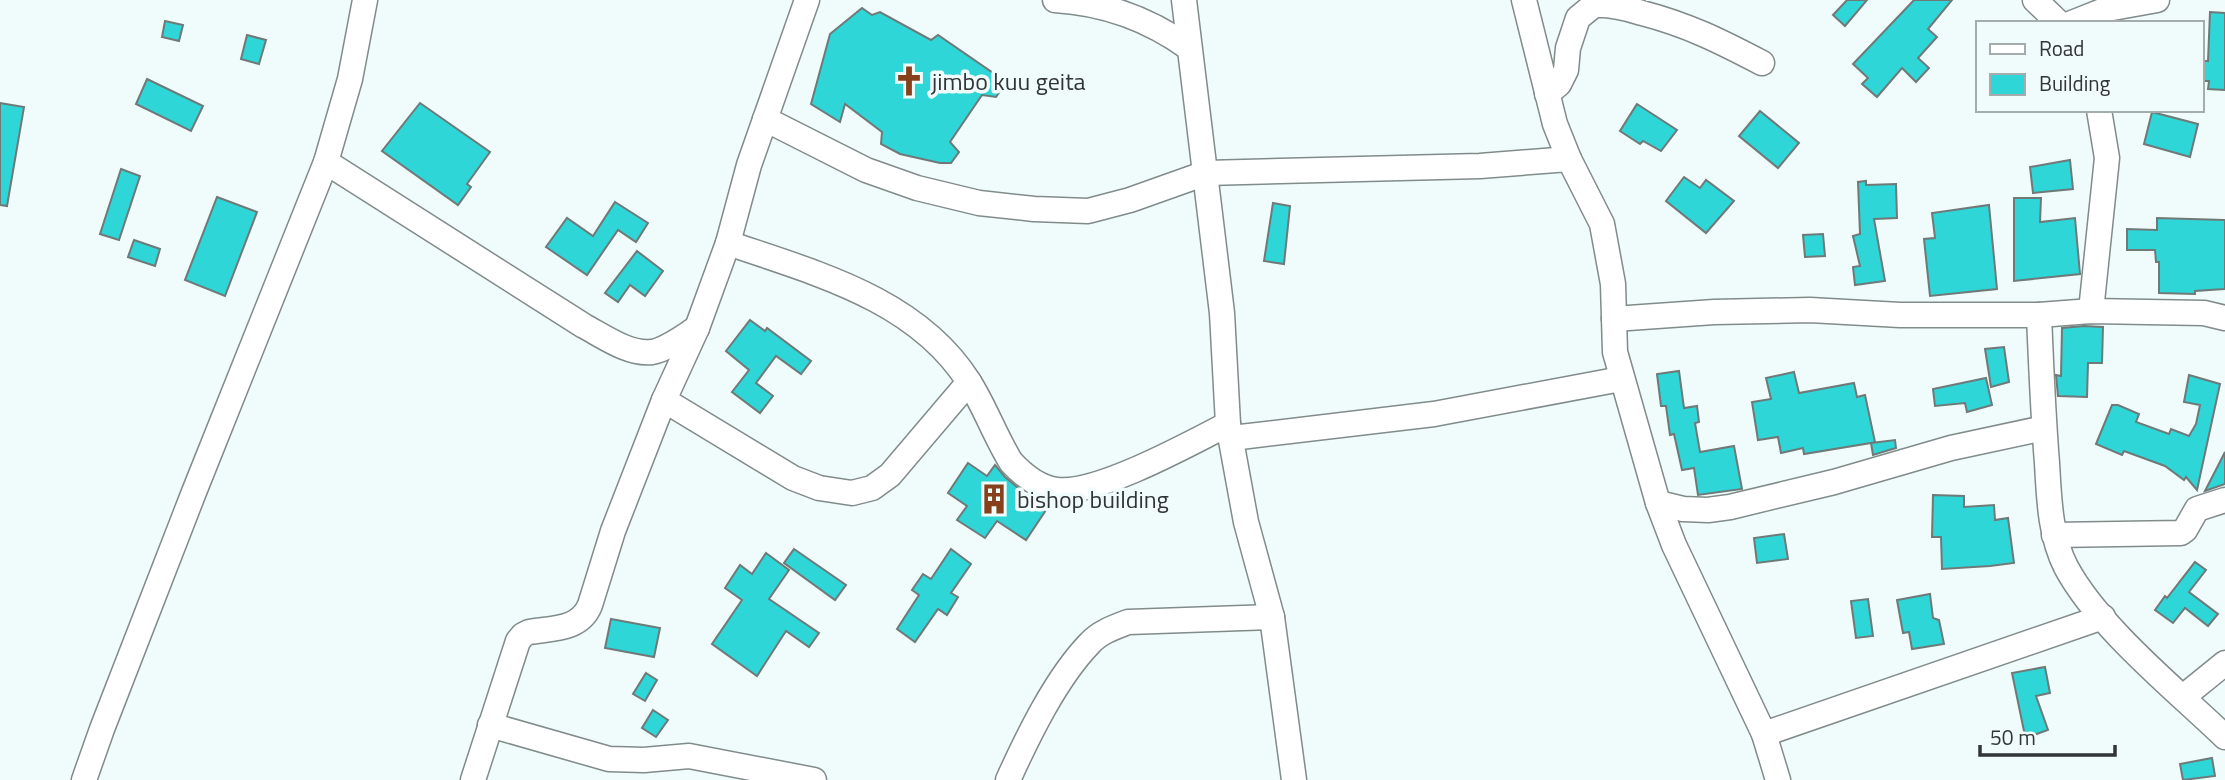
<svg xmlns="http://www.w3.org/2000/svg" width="2225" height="780" viewBox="0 0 2225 780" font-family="'Titillium Web',sans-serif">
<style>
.building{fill:#2fd6d7;stroke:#6e7978;stroke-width:2}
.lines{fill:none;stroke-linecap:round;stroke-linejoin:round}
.minor-casing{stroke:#808b8a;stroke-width:27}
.minor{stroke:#fff;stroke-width:24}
.labels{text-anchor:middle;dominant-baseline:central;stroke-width:7;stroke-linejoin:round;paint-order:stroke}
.poi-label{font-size:24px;fill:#313535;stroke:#f0fcfb;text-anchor:start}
</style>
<rect width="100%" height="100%" fill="#f0fcfb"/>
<g class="building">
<path d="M1847,0H1867L1845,26L1833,15Z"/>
<path d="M1914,0H1952L1928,29L1937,37L1918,58L1929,68L1916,82L1902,68L1877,97L1862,84L1868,78L1853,64Z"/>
<path d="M862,8L872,15L880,12L931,40L938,35L996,75L1003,87L996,97L982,95L950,142L959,152L951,163H940L900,154L881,144L882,132L845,104L840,122L811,104L830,34Z"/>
<path d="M2210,12L2225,13V90L2208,89L2209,81H2202L2204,61H2208Z"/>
<path d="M165,21L183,25L179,41L162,37Z"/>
<path d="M247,35L266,40L259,64L241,59Z"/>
<path d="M147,79L203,106L191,131L136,104Z"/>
<path d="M0,103L24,107L7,206L0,205Z"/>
<path d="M420,103L490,152L467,184L471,187L458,205L382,151Z"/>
<path d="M1637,104L1677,130L1661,151L1643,141L1640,144L1620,131Z"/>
<path d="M1760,111L1799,143L1778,168L1739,136Z"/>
<path d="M2152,112L2198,124L2190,157L2144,144Z"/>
<path d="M2070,160L2073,189L2033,193L2030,167Z"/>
<path d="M121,169L140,176L119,240L100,234Z"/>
<path d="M1684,177L1700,188L1706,180L1734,201L1706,233L1666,201Z"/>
<path d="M1866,181V185L1896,184L1897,218L1874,219L1885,281L1855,285L1853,267L1860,266L1853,236L1860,234L1858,182Z"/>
<path d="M217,197L257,212L225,296L185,280Z"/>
<path d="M2014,198H2041L2040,222L2075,218L2080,274L2014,281Z"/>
<path d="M615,202L648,223L636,242L618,230L587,275L546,247L567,218L593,236Z"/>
<path d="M1273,203L1290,206L1284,264L1264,261Z"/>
<path d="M1989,205L1997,289L1930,296L1924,239L1935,238L1932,213Z"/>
<path d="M2157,218L2225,220V289L2195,291V294L2159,293V262H2156L2155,250H2127V229L2157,230Z"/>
<path d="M1823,234L1825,256L1805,257L1803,235Z"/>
<path d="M134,240L160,249L155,266L128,257Z"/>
<path d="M637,251L663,271L645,296L630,285L618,302L605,293Z"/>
<path d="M750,320L765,331L767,328L811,361L801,374L776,356L756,383L773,396L760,413L732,392L749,370L726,351Z"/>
<path d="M2084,326L2103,327L2102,363H2088L2087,397L2058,396L2056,375L2061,376L2062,328Z"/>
<path d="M2004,347L2009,382L1991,387L1985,349Z"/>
<path d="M1679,371L1684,408L1697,406L1699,422L1695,423L1700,452L1734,446L1742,489L1698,495L1694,468L1682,470L1674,434L1670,435L1666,406H1661L1657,374Z"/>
<path d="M1794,372L1799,393L1854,383L1857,397L1865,395L1875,442L1871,443L1895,440L1896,448L1873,455L1871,443L1804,454L1803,448L1781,453L1778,437L1758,440L1752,402L1771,399L1766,378Z"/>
<path d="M2189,375L2220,384L2197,490L2186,477L2184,480L2165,466L2124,451L2122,455L2096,444L2112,405H2118L2139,414L2136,422L2169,434L2171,429L2189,436L2196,424L2200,405L2184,402Z"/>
<path d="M1986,378L1992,405L1967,412L1965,403L1935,406L1933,389Z"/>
<path d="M2225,452V484L2205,491Z"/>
<path d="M968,463L987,476L995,465L1005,477L1022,491L1020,493L1046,510L1026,540L997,521L985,538L957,520L967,506L948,493Z"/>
<path d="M1933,495L1964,496V507L1994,505L1995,520L2008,518L2014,563L1990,566L1942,569L1941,537H1932Z"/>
<path d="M1784,534L1788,559L1757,563L1754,538Z"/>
<path d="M794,549L846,585L835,600L784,563Z"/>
<path d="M951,549L971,564L951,593L958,597L947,615L938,609L915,642L897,629L919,595L912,590L923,574L931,579Z"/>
<path d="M766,553L789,570L769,599L819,633L809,647L786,631L757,676L712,644L742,600L725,588L740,565L752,574Z"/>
<path d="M2195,562L2206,570L2189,592L2218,614L2208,626L2185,608L2173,623L2155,610L2165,596L2167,598Z"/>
<path d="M1930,594L1933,618L1939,620L1944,644L1912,649L1909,632L1903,633L1897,600Z"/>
<path d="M1868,599L1873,636L1856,638L1851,601Z"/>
<path d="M611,619L660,628L654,657L605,648Z"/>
<path d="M2045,667L2050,693L2036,696L2048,730L2031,736V734L2025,736L2012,673Z"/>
<path d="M646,673L657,680L645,701L633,694Z"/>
<path d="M653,710L668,720L656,737L642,728Z"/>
<path d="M2212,758L2215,776L2183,780L2180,764Z"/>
</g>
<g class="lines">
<g class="minor-casing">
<g id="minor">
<path d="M1055,0C1105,3 1149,19 1189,48"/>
<path d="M1184,0L1222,313L1228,424L1246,522L1272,617L1294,780"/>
<path d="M1524,0L1555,124L1569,159L1602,224L1613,284L1615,352L1658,503L1674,545L1764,734L1778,780"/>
<path d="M2035,0L2059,23"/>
<path d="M2072,23L2107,9L2157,0"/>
<path d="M1547,94L1559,84L1566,70L1568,48L1578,18L1594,5C1610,4 1626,8 1642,13C1688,25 1720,41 1762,63"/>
<path d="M765,119L866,170L917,188L979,203L1034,209L1088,211L1130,200L1206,173L1480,166L1569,159"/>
<path d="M326,162L584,326C603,336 629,355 652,352C668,349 684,336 697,328"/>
<path d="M728,243C815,273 917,299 969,382C985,407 995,436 1011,462C1023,475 1039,488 1057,490C1097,495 1191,443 1228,424"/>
<path d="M2091,311L2107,158L2099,110"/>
<path d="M2039,315C2041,364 2043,414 2047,463C2049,498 2050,536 2066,567C2098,627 2175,689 2225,737"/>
<path d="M1614,319L1714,312L1810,310L1900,315H2039L2091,311L2204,313L2225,318"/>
<path d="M664,400L793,478L819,488L852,493L872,488L890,475L969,382"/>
<path d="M1232,438L1434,414L1621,379"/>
<path d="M1658,503L1683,509L1708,510L1730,507L1834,482L1951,448L2044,428"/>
<path d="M2054,535L2181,533L2185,530L2197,509L2225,500"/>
<path d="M2183,697L2225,663"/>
<path d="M490,725L609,759L644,760L689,756L814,780"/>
<path d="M1764,734L2103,617"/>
<path d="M84,780L102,729L194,492L326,162L350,79L365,0"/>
<path d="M473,780L518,641L523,635L529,632C553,628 580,630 590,605L613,531L664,400L697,328L728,243L749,165L807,0"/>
<path d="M1008,780C1028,736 1056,678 1090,643C1100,632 1115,627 1128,622L1272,617"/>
</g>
</g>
<use href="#minor" class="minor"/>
</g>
<defs>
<g id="church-bare" transform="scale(2.415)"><path d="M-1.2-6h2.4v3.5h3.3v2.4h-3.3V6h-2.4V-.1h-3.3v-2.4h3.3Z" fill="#86401b" stroke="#f0fcfb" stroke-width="2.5" paint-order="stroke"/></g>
<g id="building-bare" transform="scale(2.415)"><path d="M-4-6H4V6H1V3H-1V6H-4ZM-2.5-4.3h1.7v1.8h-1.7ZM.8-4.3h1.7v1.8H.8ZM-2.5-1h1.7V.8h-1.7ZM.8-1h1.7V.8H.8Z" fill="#86401b" stroke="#f0fcfb" stroke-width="2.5" paint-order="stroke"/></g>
</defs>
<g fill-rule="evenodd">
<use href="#church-bare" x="909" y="81"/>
<use href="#building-bare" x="994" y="499"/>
</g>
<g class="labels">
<g class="poi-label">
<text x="932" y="81">jimbo kuu geita</text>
<text x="1017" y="499">bishop building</text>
</g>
</g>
<rect x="1976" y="21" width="228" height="91" fill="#f0fcfb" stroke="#a4acac" stroke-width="2"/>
<rect x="1990" y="44" width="35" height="10" fill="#ffffff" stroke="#a4acac" stroke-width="2"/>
<text x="2039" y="56" font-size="21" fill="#313535">Road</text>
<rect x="1990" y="74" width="35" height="21" fill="#2fd6d7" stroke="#a4acac" stroke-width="2"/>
<text x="2039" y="91" font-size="21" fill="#313535">Building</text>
<path d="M1980 745v10h135v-10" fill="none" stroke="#313535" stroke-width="3.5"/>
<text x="1990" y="745" font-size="21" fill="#313535" stroke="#f0fcfb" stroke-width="5" paint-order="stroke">50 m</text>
</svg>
